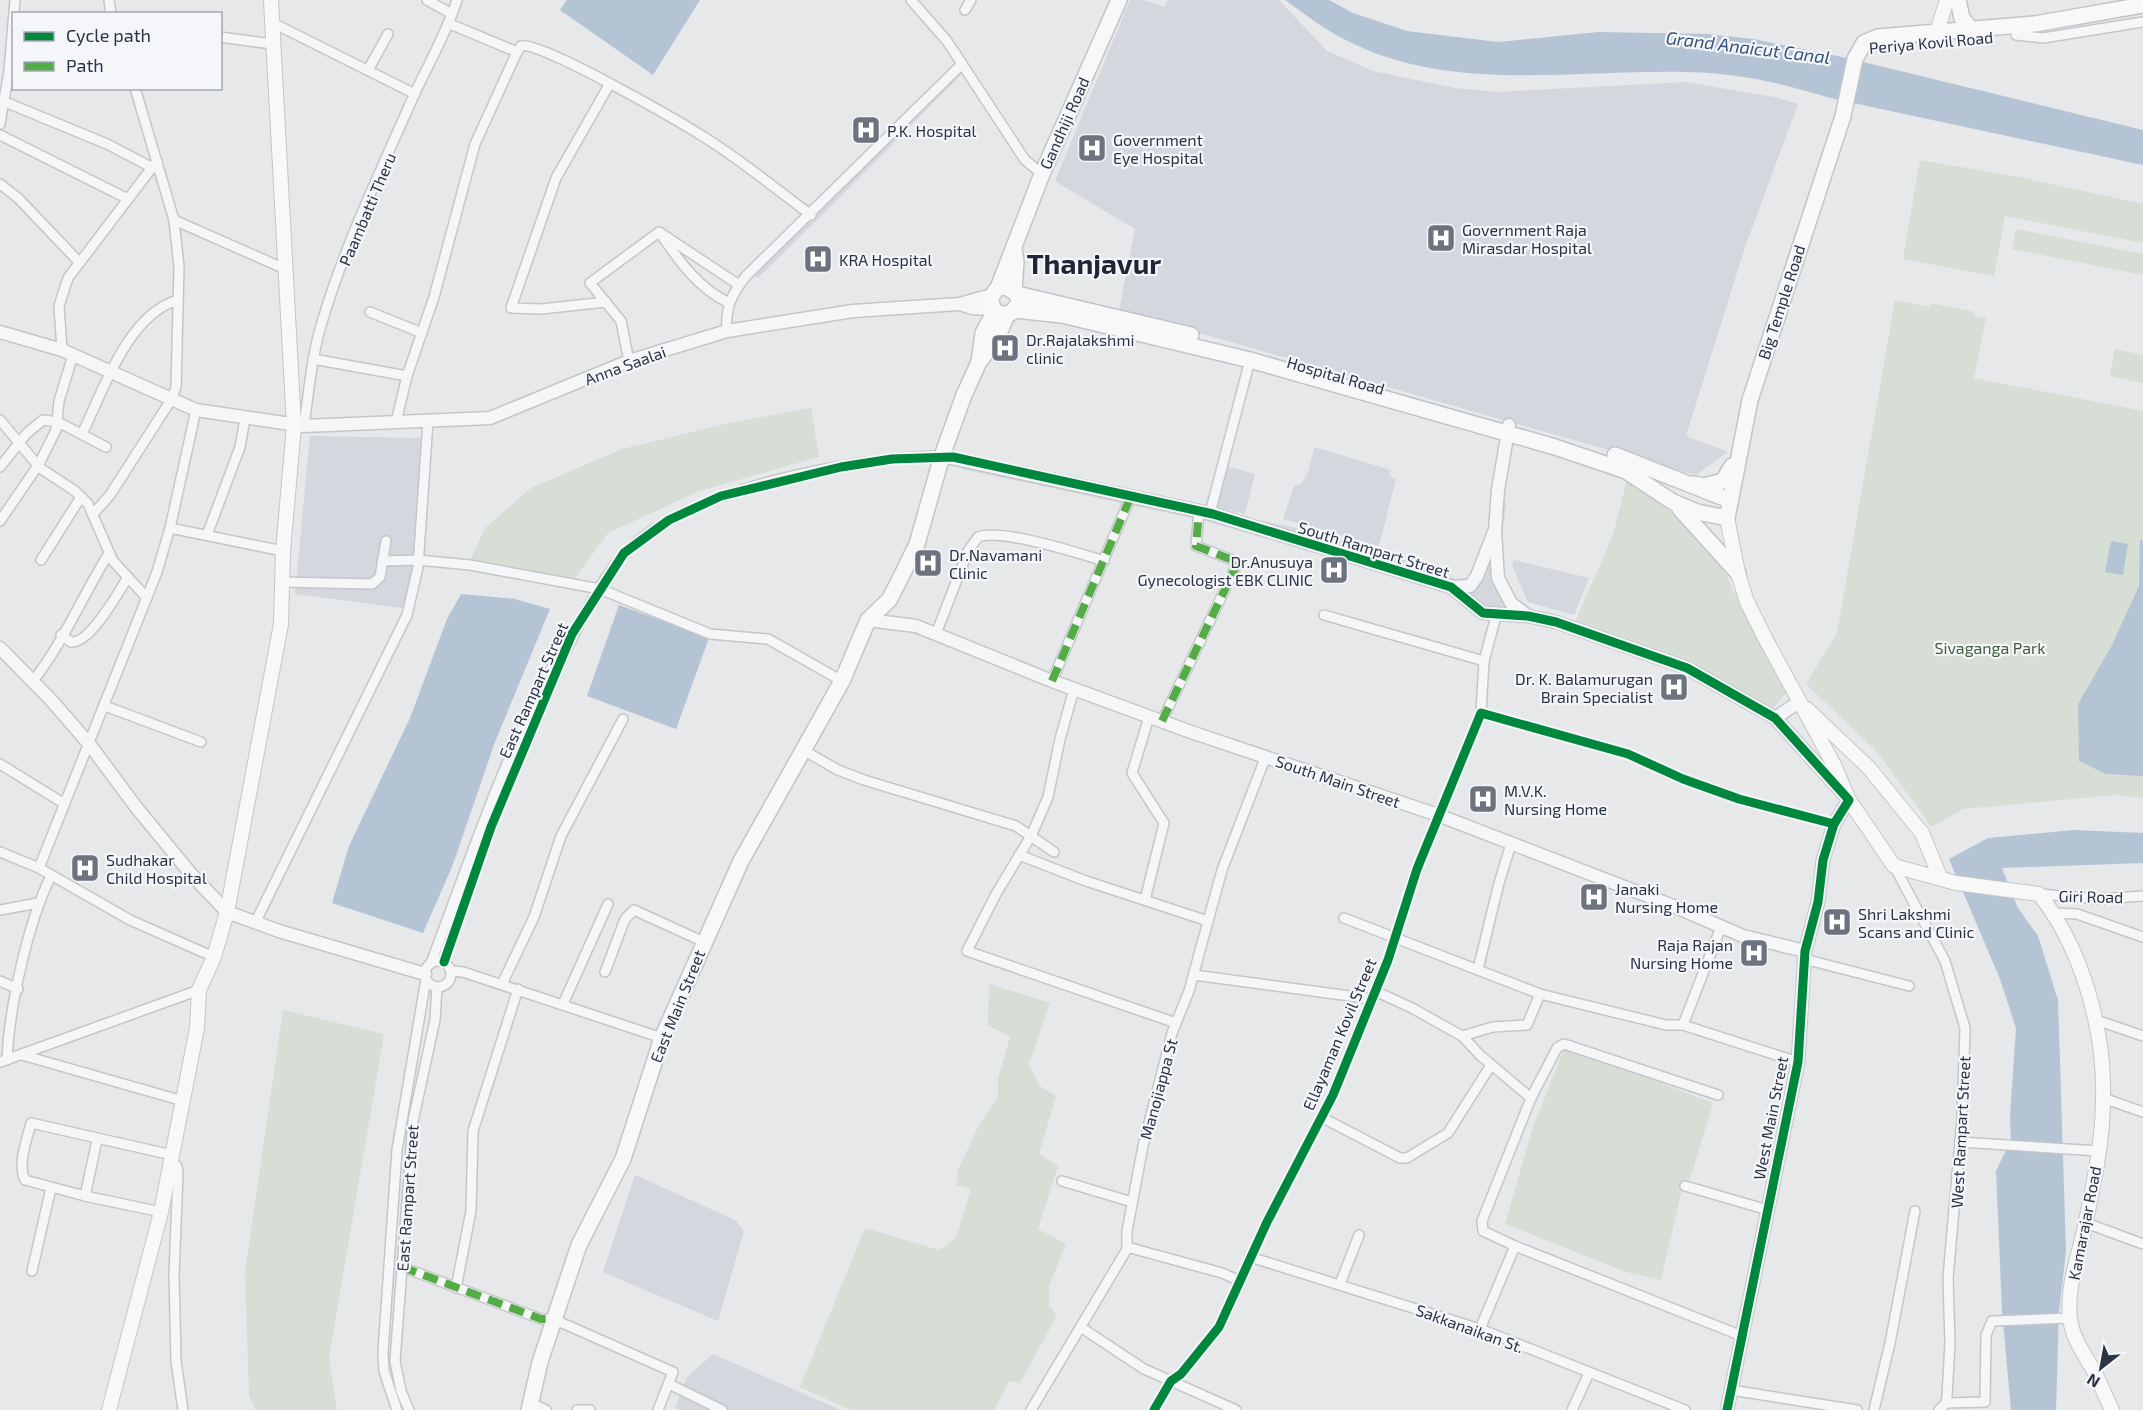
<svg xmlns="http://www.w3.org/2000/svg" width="2143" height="1410" viewBox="0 0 2143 1410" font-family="'Exo 2',sans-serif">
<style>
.built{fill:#d4d7dd}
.green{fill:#d6ded6}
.water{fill:#b4c4d5}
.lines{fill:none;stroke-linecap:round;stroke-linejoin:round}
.minor-casing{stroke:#c4c6c8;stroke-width:12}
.tertiary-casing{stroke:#c4c6c8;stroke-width:15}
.secondary-casing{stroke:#c4c6c8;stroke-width:16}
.primary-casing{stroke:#c2c5c8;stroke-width:18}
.minor{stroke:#f5f6f7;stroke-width:9}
.tertiary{stroke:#f5f6f7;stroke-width:12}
.secondary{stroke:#f8f8f8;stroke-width:14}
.primary{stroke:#f8f8f8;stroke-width:15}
.quiet{stroke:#54ac47;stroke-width:8;stroke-dasharray:15 8;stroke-linecap:butt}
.cycleway-casing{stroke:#f4f6f9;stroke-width:13}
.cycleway{stroke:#00873e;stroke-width:9}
.labels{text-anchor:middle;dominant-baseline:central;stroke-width:4.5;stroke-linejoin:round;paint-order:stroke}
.street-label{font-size:16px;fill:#2b3445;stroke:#f4f6f9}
.poi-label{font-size:16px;fill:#2b3445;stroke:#f4f6f9;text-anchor:start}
.park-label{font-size:16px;fill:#3f6138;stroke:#f4f6f9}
.water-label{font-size:18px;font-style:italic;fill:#34527a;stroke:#f4f6f9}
.town-label{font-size:28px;font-weight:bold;fill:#1d2536;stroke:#f4f6f9}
</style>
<rect width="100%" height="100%" fill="#e6e8ea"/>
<g class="built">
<path d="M1130,0H1143L1165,7L1168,0H1279L1327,51L1373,71L1455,88L1497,92L1686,82L1774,97L1798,104L1745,247L1686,436L1728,452L1696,475L1119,310L1135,229L1055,181Z"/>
<path d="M955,63L962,74L839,198L758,278L746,268Z"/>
<path d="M310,436L421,438L410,609L295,594Z"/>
<path d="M1314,447L1391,470L1390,476L1396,479L1379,546L1283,519L1294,486L1302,483L1309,470Z"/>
<path d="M965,456L1318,533L1424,565L1455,579L1470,578L1486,554L1495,502L1506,503L1501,549L1505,589L1533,612H1506L1474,605L1451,592L1202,520L962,469Z"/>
<path d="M1226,466L1255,474L1245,514L1214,507Z"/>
<path d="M1514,560L1589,578L1574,615L1528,602L1512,565Z"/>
<path d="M635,1175L735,1220L744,1231L718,1321L603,1272Z"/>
<path d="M713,1354L841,1410H680L675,1408L687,1377Z"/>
</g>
<g class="green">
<path d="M1920,160L2014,176L2143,204V243L2005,216L1994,276L1903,259Z"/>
<path d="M2016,229L2143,254V275L2012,249Z"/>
<path d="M1895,300L1929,307L1930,303L1975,312L1974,316L1986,318L1974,378L2143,411V798L2115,795L1963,809L1932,827L1876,751L1806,684L1837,633Z"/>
<path d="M2115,349L2143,355V383L2110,376Z"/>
<path d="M811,408L819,457L697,492L608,533L572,582L466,570L485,528L531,488L622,449L729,423Z"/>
<path d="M1627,480C1664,505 1718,545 1732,588L1787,692L1771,711L1728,685L1573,626L1613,535Z"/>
<path d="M989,984L1050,1003L1029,1064L1040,1086L1056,1096L1039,1154L1058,1166L1038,1229L1066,1244L1049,1286V1306L1057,1315L1020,1383L1009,1381L994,1410H851L800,1387L865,1228L939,1250L956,1238L971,1189L956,1185L958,1170L979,1125L998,1097V1079L1010,1037L988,1025Z"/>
<path d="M283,1010L384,1034L329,1358L337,1410H255L249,1395L245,1272Z"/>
<path d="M1565,1046L1713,1103L1691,1176L1681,1193L1661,1280L1626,1272L1505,1224L1532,1130Z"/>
</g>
<g class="water">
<path d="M567,0H700L653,75L560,10Z"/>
<path d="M1285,0H1329L1353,13L1407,31L1498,42L1598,32L1707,34L1753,39L1847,58L2143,130V165L1830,98C1783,83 1732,72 1683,72C1578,70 1452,92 1354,44C1329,33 1307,16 1285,0Z"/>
<path d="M2140,540L2143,541V776L2106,774L2079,761L2078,704L2111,647L2139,586Z"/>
<path d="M2111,541L2128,544L2123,575L2105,572Z"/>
<path d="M461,594L515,599L550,609L495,742L452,867L423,933L332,903L349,846L410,718L447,619Z"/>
<path d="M619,605L709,638L676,729L587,696Z"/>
<path d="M2074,830L2143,833V863L2002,868L2018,908L2038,936L2058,1000L2066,1251L2059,1312L2056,1410H2011L2002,1311L1996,1171L2011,1140L2010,1115L2016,1028L2000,979L1949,859L1988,838Z"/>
</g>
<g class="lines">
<g class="minor-casing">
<g id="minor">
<path d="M109,0L111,14"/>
<path d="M427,0L452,14"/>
<path d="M911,0L947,41L1025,160L1042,174"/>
<path d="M965,10L971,0"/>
<path d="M273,23L415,94"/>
<path d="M450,24L517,52L521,46C539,40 680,122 704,137C741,160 776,189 811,215"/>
<path d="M2016,35L2043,38L2143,22"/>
<path d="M220,37L272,44"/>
<path d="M368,70L388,34"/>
<path d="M5,102L107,144L153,168"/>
<path d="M0,124L9,71L15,0"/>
<path d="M0,135L128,199"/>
<path d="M0,184L18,198L79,262"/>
<path d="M174,220L285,269"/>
<path d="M660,233C679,261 698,288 729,303"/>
<path d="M606,302L541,309L511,308L556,178L609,85"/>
<path d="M370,312L422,333"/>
<path d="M727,331C725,307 732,294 746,276L962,64"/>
<path d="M62,350L59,306L68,278L157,161"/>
<path d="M313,359L407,376L434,297L475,144L517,52"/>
<path d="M629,361L621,321L590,283L659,232L739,285"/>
<path d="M0,420L40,468L75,491L88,504L113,561L147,598"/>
<path d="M396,422L407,376"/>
<path d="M304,426C309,390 312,353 323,319C346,242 382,168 414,95C429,63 446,34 457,0"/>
<path d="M82,434C103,391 128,314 178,300"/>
<path d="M0,467L27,433L43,420L58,422L106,447"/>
<path d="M94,513L110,495L171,400L176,387L179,267L174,220L135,88"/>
<path d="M1210,513L1250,360"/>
<path d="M0,521L39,464L56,430L59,401L73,355"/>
<path d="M170,528L283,551"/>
<path d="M207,535L240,447L245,419"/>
<path d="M41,560L81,497"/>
<path d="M382,561L418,560L470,565L600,589L710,634L768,639L842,681"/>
<path d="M282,582L372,584L380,577L386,541"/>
<path d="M1324,615L1484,661"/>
<path d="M936,634L968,551L978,537C1001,528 1078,553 1104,561"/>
<path d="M61,635L71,642C90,644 118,593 128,577"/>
<path d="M33,681C63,643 83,595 109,553"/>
<path d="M1052,681L1131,496"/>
<path d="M1074,689L1060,739L1048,797L1031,836L996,894L967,951L1176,1023"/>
<path d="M105,706L201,742"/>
<path d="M1481,713L1484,661L1496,616"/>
<path d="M1162,721L1238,562L1196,546L1199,511"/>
<path d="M803,750L838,770L864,780L1016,826L1054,852"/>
<path d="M0,764L63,803"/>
<path d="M0,852L39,868L130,920L214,957"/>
<path d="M1019,855L1086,881L1208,921"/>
<path d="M1894,866L1945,961L1965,1028L1962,1119L1948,1278L1950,1343L1947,1396L1946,1403L1939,1410"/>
<path d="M39,868L157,572L170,528L196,410"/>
<path d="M2039,894L2098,899L2143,896"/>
<path d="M1145,900L1164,823L1132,773L1149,717"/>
<path d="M0,910L38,903"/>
<path d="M2054,913L2077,914L2143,937"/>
<path d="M1344,918L1540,994L1666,1025H1683L1798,1062"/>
<path d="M255,923L407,615L418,567L428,421"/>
<path d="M1804,959L1909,986"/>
<circle cx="438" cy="974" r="13"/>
<path d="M444,962C473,856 520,753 565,653C580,622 602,577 626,552C689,488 854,457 942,456"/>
<path d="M431,963C470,860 505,753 558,656"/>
<path d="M1478,969L1499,883L1511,844"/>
<path d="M451,971L463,972L662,1038"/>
<path d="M605,972L625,919L634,910L704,942"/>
<path d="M1194,975L1372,999"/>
<path d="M0,981L18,989"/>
<path d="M502,984L534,917L561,836L623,719"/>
<path d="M1375,991L1412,1008L1462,1036L1481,1056L1531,1098L1482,1221L1483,1231L1515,1246L1742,1336"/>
<path d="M563,1004L608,904"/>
<path d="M2096,1020L2143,1036"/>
<path d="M1683,1025L1721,927"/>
<path d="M1462,1036L1493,1027L1527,1025L1540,994"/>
<path d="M22,1055L183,1101"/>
<path d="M7,1060C9,1008 28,922 51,876"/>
<path d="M0,1062L199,990"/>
<path d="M1531,1098L1557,1048L1564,1044L1718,1095"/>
<path d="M2103,1098L2143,1112"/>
<path d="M1321,1117L1400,1158H1407L1448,1133L1491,1065"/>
<path d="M1960,1142L2099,1151"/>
<path d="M170,1164L177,1166L178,1173L174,1275L176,1361L183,1410"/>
<path d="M1062,1181L1132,1202"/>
<path d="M1685,1186L1768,1210"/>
<path d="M85,1196L97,1140"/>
<path d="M161,1212L85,1196L25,1180C17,1164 27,1140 31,1123L172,1155"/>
<path d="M2086,1223L2143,1244"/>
<path d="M1127,1247L1222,1273L1240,1281"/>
<path d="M1250,1257L1480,1329L1685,1410"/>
<path d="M402,1267L541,1319H553L673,1372L658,1410"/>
<path d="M32,1271L51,1188"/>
<path d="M1340,1284L1359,1235"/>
<path d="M456,1288L471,1211L473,1131L518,989"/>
<path d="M1082,1328L1144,1369L1236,1410"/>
<path d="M1480,1329L1515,1246"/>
<path d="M669,1384L722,1410"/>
<path d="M1731,1390L1857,1410"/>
<path d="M531,1403L546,1410"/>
<path d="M1946,1403L1985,1402L1986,1335L1992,1321L2070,1318"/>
<path d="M397,1410L384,1371L383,1352L397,1150L426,979"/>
<path d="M409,1410L401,1391L395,1361L413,1121L435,1020L437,987"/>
<path d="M577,1410H590"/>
<path d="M1031,1410L1127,1249V1231L1143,1146L1172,1033L1189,991L1222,870L1266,756"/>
<path d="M1154,1410L1171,1381L1181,1374L1219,1327L1267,1222L1333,1095L1388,960L1417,869L1481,713L1628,754L1683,779L1739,799L1834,824"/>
<path d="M1572,1410L1589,1373"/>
<path d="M1874,1410L1890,1343L1915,1211"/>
</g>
</g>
<g class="tertiary-casing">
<g id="tertiary">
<path d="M960,304L972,308L993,309"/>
<path d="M0,332L62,350L196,410L304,426L490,418L629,361L727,331L853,311L959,304L992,295"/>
<path d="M1509,425L1498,490L1495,531L1498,578L1511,603L1528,616"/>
<path d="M942,456L1213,514L1451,587L1483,613L1528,616L1556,622L1687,668L1775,718L1849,800L1834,824L1823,860L1818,902L1805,951L1798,1062L1727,1410"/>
<path d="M1451,587L1470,586L1477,576L1494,532"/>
<path d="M868,620L916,626L1052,681L1191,732L1438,815L1671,905L1743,936L1805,951"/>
<path d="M0,648L52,701L90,745L136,807L191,874L227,912L279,931L425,974"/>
<path d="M1775,718L1799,702"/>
</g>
</g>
<g class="secondary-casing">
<g id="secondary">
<path d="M1934,41L1947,0"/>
<path d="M1727,518L1738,573L1747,602L1765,638L1834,765L1849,800L1894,866L1956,883L2039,894C2082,948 2105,1030 2103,1099C2103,1140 2094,1182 2086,1221C2080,1254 2066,1285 2070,1319C2073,1340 2085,1355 2095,1373C2101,1385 2106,1398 2112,1410"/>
<path d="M1807,709L1869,768L1922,833L1940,877"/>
<path d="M109,1410L161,1212L197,1028L199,990L214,957L227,912L281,624L283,551L294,426L271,0"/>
</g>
</g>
<g class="primary-casing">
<g id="primary">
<path d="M1958,0L1962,18L1970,28"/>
<path d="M1014,248L1016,262L1014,290"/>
<path d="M998,288L1006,287L1017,294L1019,303L1011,313C994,318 984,301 998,288L1042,174L1119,0"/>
<path d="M1017,294L1191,335"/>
<path d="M1015,310L1062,315L1250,360L1555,447L1626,471L1673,502L1697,512L1727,518L1750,400L1843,116L1855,59L1864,43L1878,37L2035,24L2143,5"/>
<path d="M979,362L983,333L995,311"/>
<path d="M1615,455L1729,500"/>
<path d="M1693,484L1704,486L1723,481L1732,466"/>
<path d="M1680,509L1738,573"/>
<path d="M529,1410L540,1362L579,1245L623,1159L662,1038L741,861L842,681L868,620L889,600L899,581L917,544L942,456L964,395L979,362L996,340L1007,315"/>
</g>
</g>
<use href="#minor" class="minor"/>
<use href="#tertiary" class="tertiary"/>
<use href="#secondary" class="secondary"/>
<use href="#primary" class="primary"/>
<g class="quiet">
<path d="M1052,681L1131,496"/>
<path d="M1162,721L1238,562L1196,546L1199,511"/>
<path d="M402,1267L541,1319H553"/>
</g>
<g class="cycleway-casing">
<g id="cycleway">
<path d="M444,962L491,827L572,634L624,553L669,520L721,496L841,467L892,459L953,457L1213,514L1451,587L1483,613L1528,616L1556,622L1687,668L1775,718L1849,800L1834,824L1823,860L1818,902L1805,951L1798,1062L1727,1410"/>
<path d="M1154,1410L1171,1381L1181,1374L1219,1327L1267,1222L1333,1095L1388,960L1417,869L1481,713L1628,754L1683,779L1739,799L1834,824"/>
</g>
</g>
<use href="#cycleway" class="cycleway"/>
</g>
<defs>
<g id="hospital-square" transform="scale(1.5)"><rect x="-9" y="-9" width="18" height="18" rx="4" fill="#6c737f" stroke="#f4f6f9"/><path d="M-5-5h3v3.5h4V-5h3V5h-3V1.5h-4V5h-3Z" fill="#fff"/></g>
</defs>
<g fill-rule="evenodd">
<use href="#hospital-square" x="866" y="130"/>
<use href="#hospital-square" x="1092" y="148"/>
<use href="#hospital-square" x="1441" y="238"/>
<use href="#hospital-square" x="818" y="259"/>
<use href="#hospital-square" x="1005" y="348"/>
<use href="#hospital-square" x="928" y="563"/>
<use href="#hospital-square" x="1334" y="570"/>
<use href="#hospital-square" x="1674" y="687"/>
<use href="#hospital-square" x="1483" y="799"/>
<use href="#hospital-square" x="85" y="868"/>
<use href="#hospital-square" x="1594" y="897"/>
<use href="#hospital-square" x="1837" y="922"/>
<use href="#hospital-square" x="1754" y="953"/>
</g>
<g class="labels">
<g class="street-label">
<text transform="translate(1931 42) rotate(-5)">Periya Kovil Road</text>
<text transform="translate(1064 123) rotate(-66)">Gandhiji Road</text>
<text transform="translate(367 209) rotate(-67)">Paambatti Theru</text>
<text transform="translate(1781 302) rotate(-72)">Big Temple Road</text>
<text transform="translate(625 365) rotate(-20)">Anna Saalai</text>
<text transform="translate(1336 375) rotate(16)">Hospital Road</text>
<text transform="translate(1374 549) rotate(17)">South Rampart Street</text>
<text transform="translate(533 690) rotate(-66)">East Rampart Street</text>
<text transform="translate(1338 781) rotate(19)">South Main Street</text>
<text transform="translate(2091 896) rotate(1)">Giri Road</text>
<text transform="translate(677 1006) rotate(-68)">East Main Street</text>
<text transform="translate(1339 1034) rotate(-67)">Ellayaman Kovil Street</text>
<text transform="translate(1158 1089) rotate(-75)">Manojiappa St</text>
<text transform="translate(1770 1118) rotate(-79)">West Main Street</text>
<text transform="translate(1960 1132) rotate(-87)">West Rampart Street</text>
<text transform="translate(407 1198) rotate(-86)">East Rampart Street</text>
<text transform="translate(2084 1223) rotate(-79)">Kamarajar Road</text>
<text transform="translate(1470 1328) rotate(20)">Sakkanaikan St.</text>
</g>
<g class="poi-label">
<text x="887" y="130">P.K. Hospital</text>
<text x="1113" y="139">Government<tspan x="1113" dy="18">Eye Hospital</tspan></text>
<text x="1462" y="229">Government Raja<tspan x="1462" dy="18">Mirasdar Hospital</tspan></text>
<text x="839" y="259">KRA Hospital</text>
<text x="1026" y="339">Dr.Rajalakshmi<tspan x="1026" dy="18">clinic</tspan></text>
<text x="949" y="554">Dr.Navamani<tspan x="949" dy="18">Clinic</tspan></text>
<text x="1313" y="561" text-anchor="end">Dr.Anusuya<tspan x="1313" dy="18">Gynecologist EBK CLINIC</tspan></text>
<text x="1653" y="678" text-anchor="end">Dr. K. Balamurugan<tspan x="1653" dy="18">Brain Specialist</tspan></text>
<text x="1504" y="790">M.V.K.<tspan x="1504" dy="18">Nursing Home</tspan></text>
<text x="106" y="859">Sudhakar<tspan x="106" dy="18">Child Hospital</tspan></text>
<text x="1615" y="888">Janaki<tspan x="1615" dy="18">Nursing Home</tspan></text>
<text x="1858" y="913">Shri Lakshmi<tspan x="1858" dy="18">Scans and Clinic</tspan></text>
<text x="1733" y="944" text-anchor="end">Raja Rajan<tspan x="1733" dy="18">Nursing Home</tspan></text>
</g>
<g class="park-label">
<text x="1990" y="647">Sivaganga Park</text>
</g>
<g class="water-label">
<text transform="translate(1748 47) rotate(7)">Grand Anaicut Canal</text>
</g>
<g class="town-label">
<text x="1094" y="263">Thanjavur</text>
</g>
</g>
<rect x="12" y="12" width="210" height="78" fill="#f4f6f9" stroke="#a4a8b1" stroke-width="1.5"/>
<rect x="24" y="32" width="30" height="9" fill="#00873e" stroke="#a4a8b1" stroke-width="1.5"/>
<text x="66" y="42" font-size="18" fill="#2b3445">Cycle path</text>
<rect x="24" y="62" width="30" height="9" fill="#54ac47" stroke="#a4a8b1" stroke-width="1.5"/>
<text x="66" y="72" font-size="18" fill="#2b3445">Path</text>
<g transform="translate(2101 1368) rotate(211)" stroke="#f4f6f9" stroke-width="4.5" paint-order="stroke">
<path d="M0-4.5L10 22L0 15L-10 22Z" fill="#2b3445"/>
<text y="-9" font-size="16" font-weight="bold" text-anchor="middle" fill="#2b3445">N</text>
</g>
</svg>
